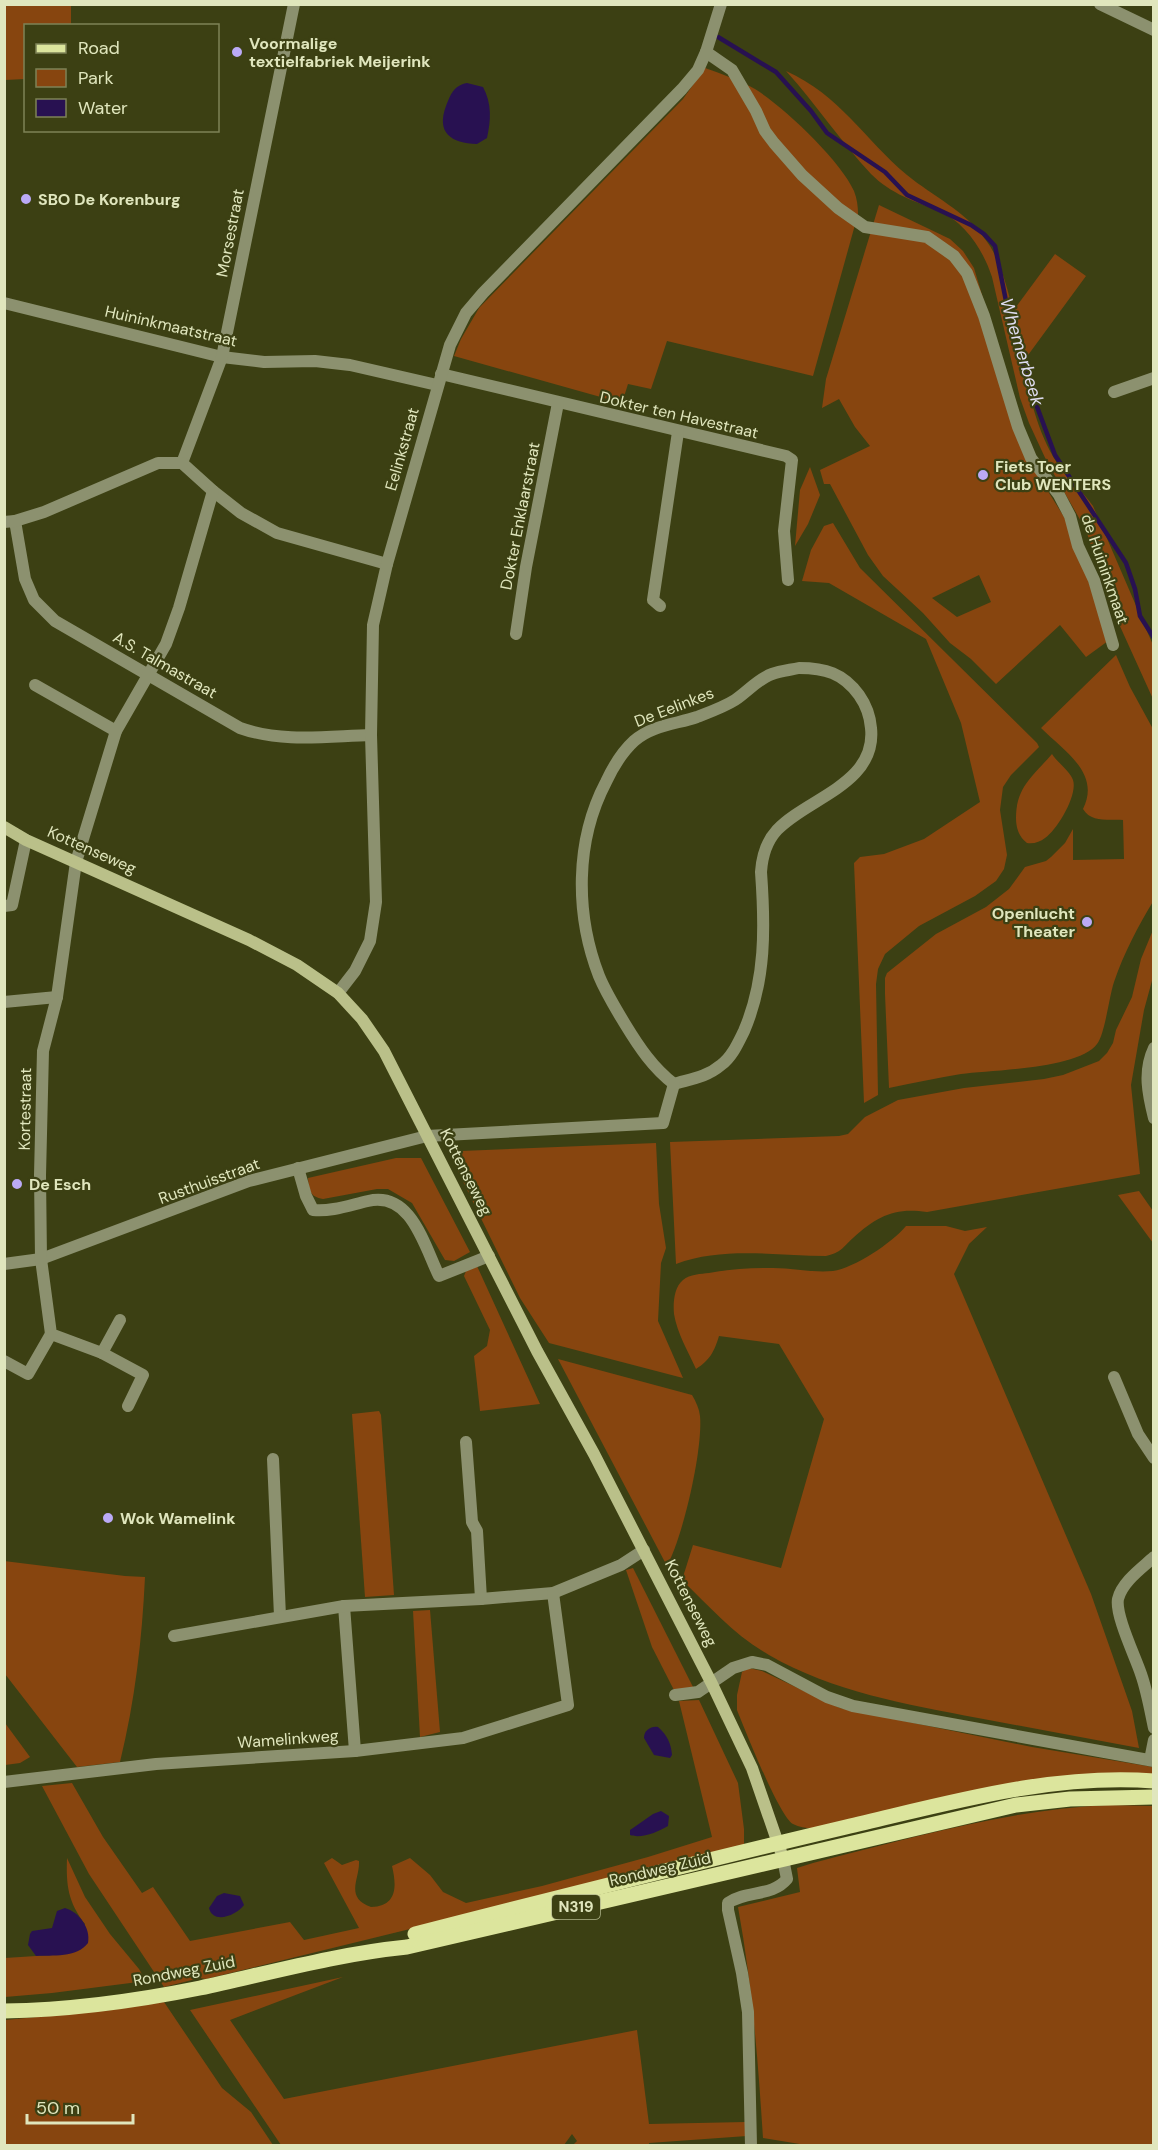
<svg xmlns="http://www.w3.org/2000/svg" width="1158" height="2150" viewBox="0 0 1158 2150" font-family="'DM Sans',sans-serif">
<style>
.green{fill:#87450f;fill-rule:evenodd}
.water{fill:#281151}
.lines{fill:none;stroke-linecap:round;stroke-linejoin:round}
.stream{stroke:#281151;stroke-width:4.5}
.street{stroke:#8c916f;stroke-width:12}
.secondary{stroke:#bac089;stroke-width:12}
.primary{stroke:#dce59d;stroke-width:15}
.poi-dot{fill:#bbaaf6;stroke:#3c4013;stroke-width:2}
.labels{text-anchor:middle;dominant-baseline:central;stroke-width:4.5;stroke-linejoin:round;paint-order:stroke}
.shield{fill:#3c4013;stroke:#afb48a;stroke-width:1.5}
.shield-label{font-size:15px;font-weight:bold;fill:#e0e6bd}
.poi-label{font-size:16px;font-weight:bold;fill:#e0e6bd;stroke:#3c4013;text-anchor:start}
.street-label{font-size:16px;fill:#e0e6bd;stroke:#3c4013}
.water-label{font-size:18px;font-style:italic;fill:#dfdcf0;stroke:#3c4013}
</style>
<rect width="100%" height="100%" fill="#3c4013"/>
<g class="green">
<path d="M5,5H71V25L26,26L25,79L5,80Z"/>
<path d="M705,68C722,74 739,80 755,89C784,107 841,161 854,191C857,199 858,206 858,214L813,376L667,341L651,389L628,384L622,403L454,356L461,339L479,308L683,99Z"/>
<path d="M786,71C840,95 864,139 907,175C934,197 964,210 985,239C1000,258 1007,287 1013,311L1055,254L1086,276L1023,362C1030,398 1037,431 1057,463C1067,478 1082,490 1093,506L1153,645V699L1109,602L1086,530L1047,462L1029,423L1020,398L992,277C983,250 966,223 939,211C914,201 891,194 871,174C841,142 816,104 786,71Z"/>
<path d="M879,205L950,239L963,251L974,268L1034,469L1071,528L1108,641L1086,657L1060,625L996,684L971,659L950,643L923,613L883,576L868,555L830,484H824L820,470L870,446L855,427L839,399L822,408L826,379ZM979,575L991,602L957,617L932,598Z"/>
<path d="M810,467L820,495L808,524L795,546L800,490Z"/>
<path d="M833,523L860,568L1037,743L1039,747L1011,775L1003,787L1000,810L1007,855L1004,869L996,881L975,896L919,926L885,954L878,969L876,984L878,1095L864,1103L854,863L860,857L884,854L924,839L980,802L961,723L926,639L829,583L802,581L811,550L824,526Z"/>
<path d="M1116,655L1130,687L1153,729L1154,900C1138,926 1124,953 1114,982C1109,997 1105,1034 1097,1044C1079,1069 991,1070 961,1074C936,1078 913,1083 889,1088L885,994V978L887,973L936,934L986,907L1009,889L1025,867L1046,861L1051,857L1065,843L1073,829V860L1124,859L1123,820C1109,819 1091,823 1083,809C1101,773 1064,751 1041,728Z"/>
<path d="M1052,754C1057,762 1070,771 1073,780C1078,795 1057,830 1045,838C1040,842 1034,844 1027,843C1019,837 1016,828 1016,818C1016,787 1033,776 1052,754Z"/>
<path d="M1153,930V977L1144,1010L1131,1085L1140,1174L927,1212C895,1207 877,1216 853,1238C842,1248 842,1252 826,1256C776,1256 724,1246 676,1264L670,1142L839,1136L848,1134L865,1117L898,1100L964,1088L1044,1079L1063,1075L1099,1061L1107,1053L1113,1043L1116,1030L1132,997L1141,959Z"/>
<path d="M656,1143L659,1204L666,1248L661,1263L658,1321L683,1378L549,1343L520,1298L450,1155L461,1151Z"/>
<path d="M396,1158H421L470,1252L454,1261L445,1260L412,1203L388,1189H377L323,1199C310,1197 309,1190 308,1178Z"/>
<path d="M1139,1191L1153,1211V1243L1118,1195Z"/>
<path d="M906,1226H946L965,1231L987,1227L969,1244L954,1274L1091,1594L1132,1711L1139,1748C1085,1738 1032,1728 978,1718C906,1704 833,1692 769,1655C735,1636 710,1607 682,1580L693,1545L781,1568L824,1419L779,1344L719,1336C714,1352 710,1360 696,1369C688,1351 677,1333 674,1314C673,1303 674,1287 683,1280C690,1274 701,1274 709,1273C730,1269 752,1268 773,1268C793,1268 813,1273 833,1271C854,1268 892,1243 906,1226Z"/>
<path d="M477,1266L540,1404L480,1411L474,1356L487,1346L490,1330L464,1276L466,1271Z"/>
<path d="M558,1359L692,1395C696,1402 699,1408 700,1416C703,1450 683,1536 667,1566Z"/>
<path d="M379,1411L381,1415L394,1595L365,1597L352,1414Z"/>
<path d="M4,1561L125,1576L145,1577C142,1640 135,1701 120,1762L77,1767L5,1674Z"/>
<path d="M633,1568L694,1689L676,1694L652,1647L626,1570Z"/>
<path d="M430,1610L440,1732L420,1737L413,1611Z"/>
<path d="M749,1668L762,1671L840,1708L1032,1747L1153,1767V1777L1121,1774L835,1827C821,1827 806,1831 793,1824C779,1816 745,1730 737,1710V1695L742,1672Z"/>
<path d="M699,1700L738,1783L744,1829V1847L206,1979L200,1978L164,1987L89,1874L42,1786L72,1783L103,1837L142,1893L153,1887L190,1941L290,1922L304,1940L359,1928L324,1863L332,1858L342,1865L356,1860L359,1861C360,1879 344,1897 371,1907C397,1906 397,1887 392,1866L410,1858L430,1875L443,1892L466,1903L542,1886L648,1857L712,1837L679,1701Z"/>
<path d="M5,1723L30,1757L20,1763L5,1765Z"/>
<path d="M1108,1805L1153,1806V2145L812,2146L763,2138C758,2060 752,1984 738,1907L800,1892L797,1868L813,1863C910,1838 1007,1810 1108,1805Z"/>
<path d="M67,1858L85,1897L110,1934L139,1969L146,1981L52,1993L5,1997V1958L67,1954L85,1924C68,1902 66,1885 67,1858Z"/>
<path d="M343,1977L230,2020L284,2099L637,2030L649,2124L746,2122L747,2136L649,2143V2145H573L577,2141L572,2134L564,2145H281L190,2010Z"/>
<path d="M164,2002L222,2088L251,2112L273,2145L5,2146V2020L111,2010Z"/>
</g>
<g class="water">
<path d="M467,83L483,87C492,104 491,120 487,138L477,144C451,143 436,133 446,106C451,94 453,86 467,83Z"/>
<path d="M658,1727C667,1735 671,1743 672,1755L670,1758L654,1755L644,1738C644,1730 651,1726 658,1727Z"/>
<path d="M661,1811L669,1816L668,1826C658,1832 641,1839 630,1835V1830L633,1828L653,1814Z"/>
<path d="M224,1893L240,1896L244,1905C237,1915 213,1925 209,1908L217,1896Z"/>
<path d="M65,1908C79,1912 91,1928 88,1943C77,1958 52,1955 36,1956L28,1945L30,1934L32,1931L52,1928L57,1911Z"/>
</g>
<g class="lines">
<path class="stream" d="M718,37L776,72L811,111L827,133L885,172L907,195L971,225L984,234L995,246L1012,331L1033,396L1055,455L1126,563L1135,589L1140,616L1154,638"/>
<g class="street">
<path d="M1100,4L1154,30"/>
<path d="M706,52L732,70L756,111L765,131L774,143L802,175L838,208L865,227L927,237L954,256L967,273L984,316L1018,427L1031,458L1059,495L1070,516L1078,546L1094,580L1113,645"/>
<path d="M4,303L222,357L264,362L315,361L350,365L437,385"/>
<path d="M441,374L786,456L792,460L784,531L788,580"/>
<path d="M1114,392L1154,378"/>
<path d="M182,463L222,357L294,4"/>
<path d="M15,521L25,579L34,600L55,621L240,728C282,743 328,736 371,735"/>
<path d="M4,522L15,521L44,512L158,463H182L213,491L241,513L277,533L387,564"/>
<path d="M660,606L653,600L678,432"/>
<path d="M516,634L526,567L558,403"/>
<path d="M799,668C825,668 843,673 859,695C866,705 870,715 871,728C877,784 807,798 777,830C766,842 762,857 761,872C765,927 766,980 744,1031C738,1043 732,1057 721,1065C707,1077 691,1079 674,1084C653,1068 639,1047 625,1024C616,1009 606,993 599,976C575,914 575,841 606,782C613,767 622,752 634,741C652,725 677,724 697,717C710,712 724,707 735,700C747,692 758,679 772,674C780,671 790,670 799,668Z"/>
<path d="M35,685L116,731"/>
<path d="M4,906L12,905L26,840"/>
<path d="M338,993L355,971L370,941L376,902L371,735L373,625L387,564L450,345L466,313L483,293L682,89L698,70L706,52L721,4"/>
<path d="M4,1002L57,997"/>
<path d="M1154,1048C1143,1071 1148,1094 1154,1118"/>
<path d="M298,1168L306,1196L313,1210C331,1212 350,1205 368,1201C411,1191 424,1245 439,1276L489,1256"/>
<path d="M4,1264L41,1259L249,1181L427,1136L663,1123L674,1084"/>
<path d="M102,1353L120,1320"/>
<path d="M4,1361L28,1374L51,1334"/>
<path d="M1114,1377L1138,1434L1154,1458"/>
<path d="M128,1406L143,1375L102,1353L51,1334L41,1259L40,1175L43,1051L57,997L76,862L116,731L166,644L179,608L213,491"/>
<path d="M466,1442L472,1522L477,1531L481,1599"/>
<path d="M273,1459L280,1616"/>
<path d="M1154,1557C1142,1568 1122,1582 1118,1599C1115,1615 1135,1656 1141,1674C1147,1691 1150,1709 1154,1728"/>
<path d="M344,1606L355,1751"/>
<path d="M174,1636L344,1606L481,1599L553,1593L621,1565L644,1550"/>
<path d="M675,1695L698,1692L733,1668L752,1662L767,1665L827,1697L853,1706L1154,1761"/>
<path d="M1150,1760L1154,1740"/>
<path d="M4,1782L156,1764L355,1751L463,1738L568,1705L553,1593"/>
<path d="M751,2146L748,2012L742,1973L728,1910V1903C747,1890 772,1897 787,1879L783,1859"/>
</g>
<path class="secondary" d="M4,827L26,840L249,940L297,965L338,993L362,1019L384,1051L537,1351L594,1454L712,1684L752,1768L781,1852"/>
<g class="primary">
<path d="M415,1934C559,1897 702,1861 846,1827C946,1804 1050,1773 1154,1781"/>
<path d="M4,2011C70,2010 136,2001 200,1988C269,1973 337,1954 407,1947L1016,1805L1070,1799L1154,1797"/>
</g>
</g>
<g class="poi-dot">
<circle cx="237" cy="52" r="6"/>
<circle cx="26" cy="199" r="6"/>
<circle cx="983" cy="475" r="6"/>
<circle cx="1087" cy="922" r="6"/>
<circle cx="17" cy="1184" r="6"/>
<circle cx="108" cy="1518" r="6"/>
</g>
<g class="labels">
<rect class="shield" x="552" y="1895" width="48" height="24" rx="4.5"/>
<g class="shield-label">
<text x="576" y="1907">N319</text>
</g>
<g class="poi-label">
<text x="249" y="43">Voormalige<tspan x="249" dy="18">textielfabriek Meijerink</tspan></text>
<text x="38" y="199">SBO De Korenburg</text>
<text x="995" y="466">Fiets Toer<tspan x="995" dy="18">Club WENTERS</tspan></text>
<text x="1075" y="913" text-anchor="end">Openlucht<tspan x="1075" dy="18">Theater</tspan></text>
<text x="29" y="1184">De Esch</text>
<text x="120" y="1518">Wok Wamelink</text>
</g>
<g class="street-label">
<text transform="translate(230 233) rotate(-79)">Morsestraat</text>
<text transform="translate(171 326) rotate(13)">Huininkmaatstraat</text>
<text transform="translate(679 415) rotate(13)">Dokter ten Havestraat</text>
<text transform="translate(402 449) rotate(-74)">Eelinkstraat</text>
<text transform="translate(520 516) rotate(-79)">Dokter Enklaarstraat</text>
<text transform="translate(1105 569) rotate(71)">de Huininkmaat</text>
<text transform="translate(165 665) rotate(30)">A.S. Talmastraat</text>
<text transform="translate(674 707) rotate(-21)">De Eelinkes</text>
<text transform="translate(92 850) rotate(24)">Kottenseweg</text>
<text transform="translate(25 1109) rotate(-89)">Kortestraat</text>
<text transform="translate(466 1172) rotate(63)">Kottenseweg</text>
<text transform="translate(209 1181) rotate(-20)">Rusthuisstraat</text>
<text transform="translate(691 1603) rotate(63)">Kottenseweg</text>
<text transform="translate(288 1739) rotate(-4)">Wamelinkweg</text>
<text transform="translate(660 1869) rotate(-13)">Rondweg Zuid</text>
<text transform="translate(184 1971) rotate(-11)">Rondweg Zuid</text>
</g>
<g class="water-label">
<text transform="translate(1022 352) rotate(73)">Whemerbeek</text>
</g>
</g>
<rect width="1158" height="2150" fill="none" stroke="#e0e6bd" stroke-width="12"/>
<rect x="24" y="24" width="195" height="108" fill="#3c4013" stroke="#7e8257" stroke-width="1.5"/>
<rect x="36" y="44" width="30" height="9" fill="#dce59d" stroke="#7e8257" stroke-width="1.5"/>
<text x="78" y="54" font-size="18" fill="#e0e6bd">Road</text>
<rect x="36" y="69" width="30" height="18" fill="#87450f" stroke="#7e8257" stroke-width="1.5"/>
<text x="78" y="84" font-size="18" fill="#e0e6bd">Park</text>
<rect x="36" y="99" width="30" height="18" fill="#281151" stroke="#7e8257" stroke-width="1.5"/>
<text x="78" y="114" font-size="18" fill="#e0e6bd">Water</text>
<path d="M27 2114v9h106v-9" fill="none" stroke="#e0e6bd" stroke-width="3"/>
<text x="36" y="2114" font-size="18" fill="#e0e6bd" stroke="#3c4013" stroke-width="4.5" paint-order="stroke">50 m</text>
</svg>
